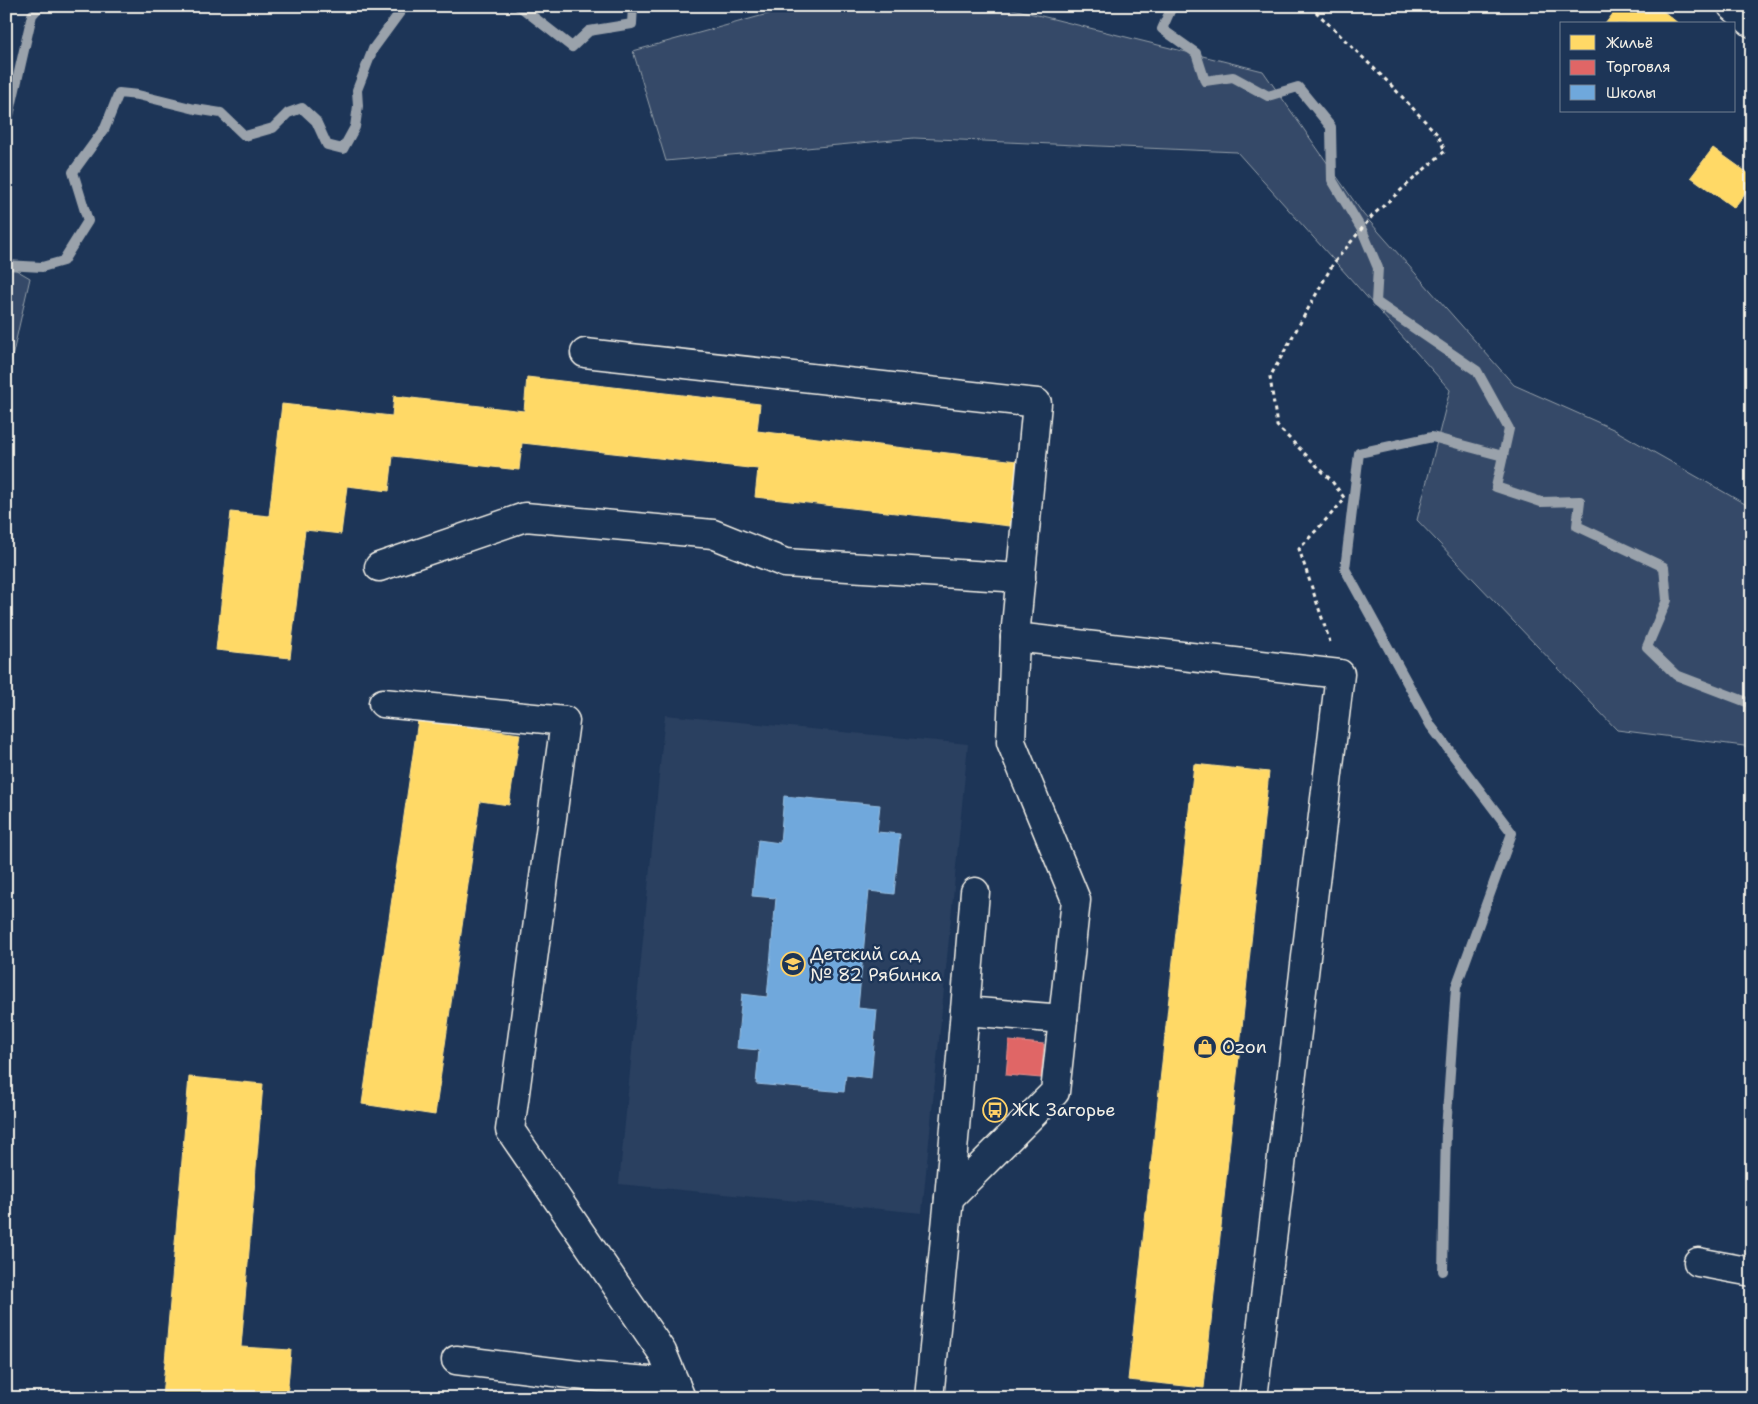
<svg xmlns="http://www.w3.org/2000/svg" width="1758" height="1404" viewBox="0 0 1758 1404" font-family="'Shantell Sans',sans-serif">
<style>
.built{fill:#2a4060}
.green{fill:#354a67;stroke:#949ea8}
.homes{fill:#ffd966;stroke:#fce08d}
.shops{fill:#e06666;stroke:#e6908d}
.schools{fill:#6fa8dc;stroke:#97bee0}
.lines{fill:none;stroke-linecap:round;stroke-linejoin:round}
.stream{stroke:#9aa2ab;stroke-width:10}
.minor-casing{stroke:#f4f1e8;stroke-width:31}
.path{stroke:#f4f1e8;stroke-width:3;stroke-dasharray:4 4;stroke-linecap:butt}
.minor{stroke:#1d3557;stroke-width:28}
.labels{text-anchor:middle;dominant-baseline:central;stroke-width:5;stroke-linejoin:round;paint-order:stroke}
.poi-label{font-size:18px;fill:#f4f1e8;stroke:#1d3557;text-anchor:start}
</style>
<rect width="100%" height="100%" fill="#1d3557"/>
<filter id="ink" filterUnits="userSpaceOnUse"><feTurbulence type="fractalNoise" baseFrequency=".02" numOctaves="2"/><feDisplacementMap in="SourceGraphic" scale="10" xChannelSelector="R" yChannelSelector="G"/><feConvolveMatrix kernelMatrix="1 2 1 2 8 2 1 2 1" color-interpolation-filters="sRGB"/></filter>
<g filter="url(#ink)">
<path class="built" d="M665,715L968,744L922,1213L619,1184Z"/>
<g class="green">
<path d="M797,6H1001L1263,71L1363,214L1514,385L1613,429L1752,508V747L1617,730L1417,520L1450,390L1237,152L914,138L666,161L633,51Z"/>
<path d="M6,264L30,278L6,384Z"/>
</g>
<g class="homes">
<path d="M1619,6H1657L1679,24H1605Z"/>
<path d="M1713,148L1752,176V184L1734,208L1691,177Z"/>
<path d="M527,377L760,404L757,431L1017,461L1010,526L755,497L758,469L522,443L519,470L393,456L389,491L347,486L341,534L305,530L290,658L216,650L231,512L269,516L282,404L392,416L394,396L524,411Z"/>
<path d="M418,720L520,734L509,805L480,801L435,1115L362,1104Z"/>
<path d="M1194,764L1269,772L1204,1388L1128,1380Z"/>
<path d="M189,1077L263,1084L241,1347L291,1350L287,1398H162Z"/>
<path d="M1710,1393L1731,1398H1709Z"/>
</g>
<path class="shops" d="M1009,1041L1044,1044L1041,1078L1006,1075Z"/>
<path class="schools" d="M784,796L880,805L877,832L900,834L894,894L869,891L858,1008L877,1010L871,1078L846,1075L844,1092L756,1084L759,1050L737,1048L742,994L767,997L776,898L752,896L758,840L780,843Z"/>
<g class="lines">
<g class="stream">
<path d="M518,6L522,8L572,47L589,31L632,24L633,6"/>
<path d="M1165,6L1171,9L1162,29L1196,53L1205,81L1233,77L1268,96L1298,87L1331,127L1332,180L1362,230L1378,268L1376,302L1477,371L1509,429L1496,487L1541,502L1580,501L1577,526L1664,567L1667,600L1647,647L1676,675L1752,704"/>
<path d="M6,129L32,15L40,6"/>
<path d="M6,265L42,267L63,261L88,221L73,172L105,128L119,93L138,95L195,109L221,113L245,136L273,128L288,113L302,108L316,121L327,145L343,149L355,127L358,106L357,90L373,49L403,8L407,6"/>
<path d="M1443,1271L1446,1129L1456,987L1512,833L1431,726L1345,569L1359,453L1432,437L1503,456"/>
</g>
<g class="minor-casing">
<g id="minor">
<path d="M1732,6L1752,23"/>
<path d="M585,353L1037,403L1015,637L1011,742L1076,900L1063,1019L1055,1092L949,1198"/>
<path d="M379,567L525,517L713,534L785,563L1021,578"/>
<path d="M1015,637L1340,674L1253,1398"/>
<path d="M383,703L565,721L510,1130L662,1352L681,1398"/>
<path d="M965,1011L1063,1019"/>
<path d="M1698,1262L1752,1272"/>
<path d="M456,1360L586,1376L675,1383"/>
<path d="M929,1398L949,1198L975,892"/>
</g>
</g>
<path class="path" d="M1310,6L1389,83L1438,135L1445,151L1373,215L1333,264L1270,377L1277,426L1331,480L1345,499L1299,549L1330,642"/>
<use href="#minor" class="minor"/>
</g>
</g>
<defs>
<g id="school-ring" transform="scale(1.25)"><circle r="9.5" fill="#1d3557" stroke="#ffd166" stroke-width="1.5"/><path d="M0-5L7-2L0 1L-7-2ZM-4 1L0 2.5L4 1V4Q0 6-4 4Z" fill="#ffd166"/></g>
<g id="shop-ring" transform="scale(1.25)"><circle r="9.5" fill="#1d3557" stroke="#ffd166" stroke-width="1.5"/><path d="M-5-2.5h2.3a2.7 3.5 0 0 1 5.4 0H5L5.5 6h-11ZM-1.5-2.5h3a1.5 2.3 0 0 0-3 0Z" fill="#ffd166"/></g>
<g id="bus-ring" transform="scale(1.25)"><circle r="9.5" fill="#1d3557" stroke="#ffd166" stroke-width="1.5"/><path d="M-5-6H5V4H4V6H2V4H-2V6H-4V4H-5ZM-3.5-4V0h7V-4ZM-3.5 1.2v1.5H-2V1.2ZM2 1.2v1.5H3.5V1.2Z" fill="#ffd166"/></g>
</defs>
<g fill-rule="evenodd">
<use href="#school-ring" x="793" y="964"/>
<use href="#shop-ring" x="1205" y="1047"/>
<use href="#bus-ring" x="995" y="1110"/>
</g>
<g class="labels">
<g class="poi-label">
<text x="810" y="954">Детский сад<tspan x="810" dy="21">№ 82 Рябинка</tspan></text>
<text x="1222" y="1047">Ozon</text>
<text x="1012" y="1110">ЖК Загорье</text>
</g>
</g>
<rect width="1758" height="1404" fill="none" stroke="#1d3557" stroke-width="25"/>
<rect x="12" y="12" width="1733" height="1379" fill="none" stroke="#f4f1e8" stroke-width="2" filter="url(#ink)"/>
<rect x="1560" y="22" width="175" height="90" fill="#1d3557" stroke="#738091"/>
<rect x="1570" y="35" width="25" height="15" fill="#ffd966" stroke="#738091"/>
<text x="1606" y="48" font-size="15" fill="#f4f1e8">Жильё</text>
<rect x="1570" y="60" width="25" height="15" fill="#e06666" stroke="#738091"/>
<text x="1606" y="72" font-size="15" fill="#f4f1e8">Торговля</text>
<rect x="1570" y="85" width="25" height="15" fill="#6fa8dc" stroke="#738091"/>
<text x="1606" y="98" font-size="15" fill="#f4f1e8">Школы</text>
</svg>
